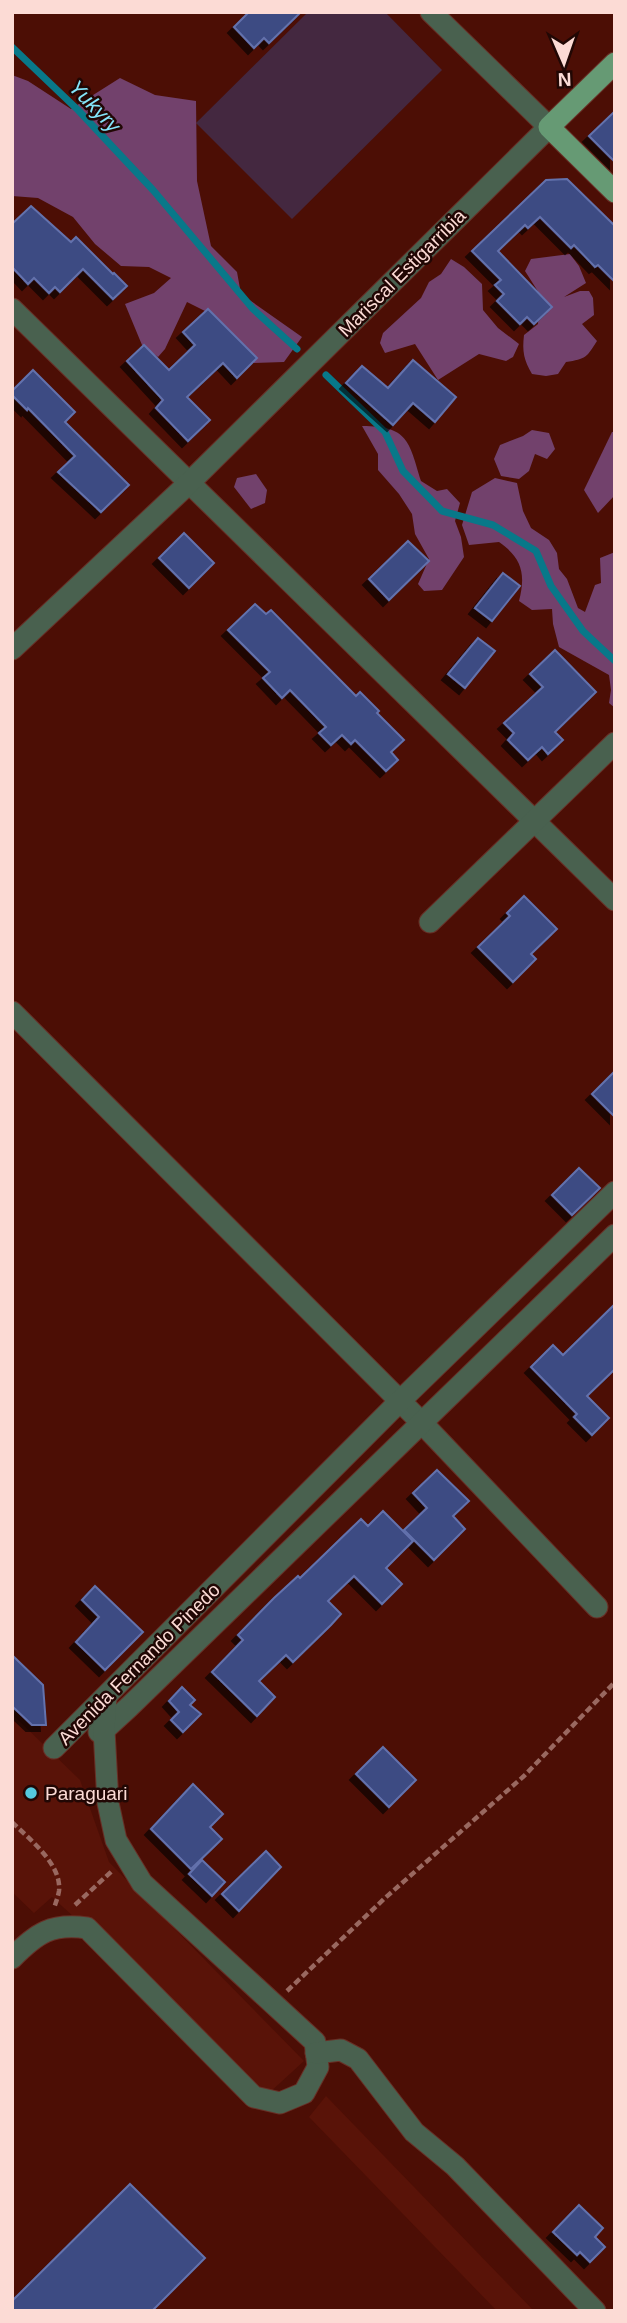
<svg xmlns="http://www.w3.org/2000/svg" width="627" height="2323" viewBox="0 0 627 2323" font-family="Arial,sans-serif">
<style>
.built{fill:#591308}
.green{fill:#442840}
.forest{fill:#72416c}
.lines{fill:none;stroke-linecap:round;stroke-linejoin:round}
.stream{stroke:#087889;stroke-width:7}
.building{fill:#3e4b83;stroke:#6372ad;stroke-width:2;filter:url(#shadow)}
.minor-casing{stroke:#682f26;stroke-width:23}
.major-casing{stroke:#682f26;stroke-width:23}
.path{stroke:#996860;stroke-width:4.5;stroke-dasharray:7 3.5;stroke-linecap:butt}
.minor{stroke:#49614f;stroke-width:21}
.major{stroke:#669a74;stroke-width:21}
.poi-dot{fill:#55cadf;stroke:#210704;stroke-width:2.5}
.labels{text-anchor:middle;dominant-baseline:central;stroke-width:5;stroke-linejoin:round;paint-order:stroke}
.street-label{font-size:19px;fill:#fcdbd5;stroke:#210704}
.poi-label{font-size:19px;fill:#fcdbd5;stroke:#210704;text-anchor:start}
.water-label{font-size:21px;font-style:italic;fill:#84e6fa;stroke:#210704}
</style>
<defs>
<filter id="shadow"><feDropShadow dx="-6" dy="6" stdDeviation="0" flood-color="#0009"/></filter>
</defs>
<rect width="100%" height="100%" fill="#4c0e05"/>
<g class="built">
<path d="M12,1714L80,1780L109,1862L304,2061L268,2094L52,1897L34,1913L12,1892Z"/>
<path d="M326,2096L534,2311H497L309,2117Z"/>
</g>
<path class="green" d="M308,12H385L442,70L292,219L196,123Z"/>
<g class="forest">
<path d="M12,75L28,81L71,109L120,78L155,95L196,101L197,181L211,246L237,272L241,294L302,337L284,362L254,363L211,314L187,302L165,349L158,357L142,345L125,304L154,293L171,278L149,267L121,266L95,244L73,217L38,198L12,196Z"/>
<path d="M570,254L579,266L586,283L564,297L580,291H589L593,298L594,315L582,324L597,341C587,357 586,359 566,362L558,374L546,376L532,374C524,360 522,352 524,335L538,324L539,293L525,271L531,259Z"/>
<path d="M451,259L464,267L482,284L483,310L498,328L519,344L513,357L506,361L479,354L438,380L415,344L385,353L380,343L383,333L421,298L429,282L441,274Z"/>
<path d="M362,426C408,426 409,441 421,481L437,491L447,489L460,503L455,521L461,537L464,557L442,590L424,591L418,584L429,559L415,534L412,514L399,494L378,470V454Z"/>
<path d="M532,430L549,433L555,449L547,459L535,454L529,471L519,479L501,476L494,459L500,445L523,436Z"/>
<path d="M612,432H615V495L598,513L584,490Z"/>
<path d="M256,474L267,490L265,503L251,509L234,487L237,478Z"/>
<path d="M495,478L517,483L523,511L531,528L549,540L557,553L559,569L567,579L578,608L585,612L595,585L601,583L600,558L615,552V708L609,703L611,690L609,675L559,647L553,624L552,609L532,610L519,601C526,574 522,558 499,542L469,545L462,525L472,492Z"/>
</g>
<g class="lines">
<g class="stream">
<path d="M12,47L78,110L153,190L253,309L297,349"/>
<path d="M326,375L385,432L403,471L442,511L493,525L536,551L551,586L583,631L615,661"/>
</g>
</g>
<g class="building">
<path d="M249,12H301L269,43L264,38L254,48L234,27Z"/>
<path d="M615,111V162L589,136Z"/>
<path d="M567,179L615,226V282L598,265L595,267L574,245L571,248L540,217L528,228L525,225L498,251L552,307L534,324L527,317L520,324L497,301L504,294L495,285L501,280L472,251L546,180Z"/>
<path d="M31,206L71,242L76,237L113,274L114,273L127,286L113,299L83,269L60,292L55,287L49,293L34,278L28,284L12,267V224Z"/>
<path d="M208,309L257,358L237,378L223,363L187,397L210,420L188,441L156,408L163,400L127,361L144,345L169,370L195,345L183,332Z"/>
<path d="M413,360L456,397L435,422L413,403L393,425L346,383L362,366L388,388Z"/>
<path d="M33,370L75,412L65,422L129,485L101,512L58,472L75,456L28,408L27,410L12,395V391Z"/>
<path d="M184,533L214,563L189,588L159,558Z"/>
<path d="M408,541L429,561L389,600L369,579Z"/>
<path d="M503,573L520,586L492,621L475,608Z"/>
<path d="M255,604L266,614L271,610L356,696L360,692L379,711L377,713L404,740L391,752L398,760L386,771L355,740L351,744L342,735L331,745L319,733L326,727L290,690L282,698L263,678L270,672L228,630Z"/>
<path d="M478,638L495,651L465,688L448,674Z"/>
<path d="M555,650L596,692L555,732L563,740L548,754L542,747L528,760L508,740L514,733L504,723L543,687L530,674Z"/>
<path d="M524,896L557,929L531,954L536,959L513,982L478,947L510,916L507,913Z"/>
<path d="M615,1071V1117L592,1094Z"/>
<path d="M579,1168L600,1188L572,1215L552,1195Z"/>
<path d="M615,1304V1369L587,1396L609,1418L592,1435L574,1417L577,1414L531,1367L553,1345L563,1355Z"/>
<path d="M437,1470L469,1501L453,1516L465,1529L434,1560L404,1530L427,1508L413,1493Z"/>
<path d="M383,1511L413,1541L386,1568L402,1584L382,1604L354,1576L328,1601L341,1614L331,1625L293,1662L286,1655L259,1681L275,1697L257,1716L212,1672L243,1640L238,1635L274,1598L298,1576L300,1578L361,1519L368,1526Z"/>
<path d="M95,1586L143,1632L105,1670L76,1642L99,1617L82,1600Z"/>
<path d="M12,1655L43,1685L46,1725H32L12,1706Z"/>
<path d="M182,1687L195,1700L190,1705L201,1714L183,1732L171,1720L179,1712L169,1701Z"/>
<path d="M383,1747L416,1780L389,1807L356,1774Z"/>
<path d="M193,1784L223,1814L210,1827L222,1839L191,1869L151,1829Z"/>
<path d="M266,1851L281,1867L239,1911L222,1894Z"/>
<path d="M202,1860L225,1882L212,1896L189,1874Z"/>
<path d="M130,2184L205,2258L152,2311H12V2301Z"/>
<path d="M579,2205L603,2228L595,2237L605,2247L590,2262L580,2252L577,2255L553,2232Z"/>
</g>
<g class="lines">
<g class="minor-casing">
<g id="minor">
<path d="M12,309L615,900"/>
<path d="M12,649L189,483L549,127L431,12"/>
<path d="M430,922L615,743"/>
<path d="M12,1012L422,1423L597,1607"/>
<path d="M99,1732L104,1730L129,1707L615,1235"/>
<path d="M54,1748L400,1401L615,1192"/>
<path d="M12,1958C37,1933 51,1923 87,1928L254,2097L280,2103L304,2093L318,2067L315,2042L142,1883L116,1840L108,1803L104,1730L106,1697"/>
<path d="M316,2053L341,2050L358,2059L414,2132L455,2166L595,2311"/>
</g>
</g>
<g class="major-casing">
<path id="major" d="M615,63L549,127L615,192"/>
</g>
<g class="path">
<path d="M12,1822C29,1839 62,1864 59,1891C58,1897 56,1902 54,1908"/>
<path d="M75,1905L112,1871"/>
<path d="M287,1991L385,1898L524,1776L615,1682"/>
</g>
<use href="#minor" class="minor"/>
<use href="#major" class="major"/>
</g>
<circle class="poi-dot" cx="31" cy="1793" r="7"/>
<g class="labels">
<g class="street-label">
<text transform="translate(402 273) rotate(-45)">Mariscal Estigarribia</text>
<text transform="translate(139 1664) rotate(-45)">Avenida Fernando Pinedo</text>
</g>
<g class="poi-label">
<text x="45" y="1793">Paraguari</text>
</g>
<g class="water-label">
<text transform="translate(95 106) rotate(46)">Yukyry</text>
</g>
</g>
<rect width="627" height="2323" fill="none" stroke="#fcdbd5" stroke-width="28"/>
<g transform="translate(564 63) rotate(178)" stroke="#210704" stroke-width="5" paint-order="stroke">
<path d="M0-5L12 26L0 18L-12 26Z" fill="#fcdbd5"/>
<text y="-10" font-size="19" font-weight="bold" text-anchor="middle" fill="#fcdbd5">N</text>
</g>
</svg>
